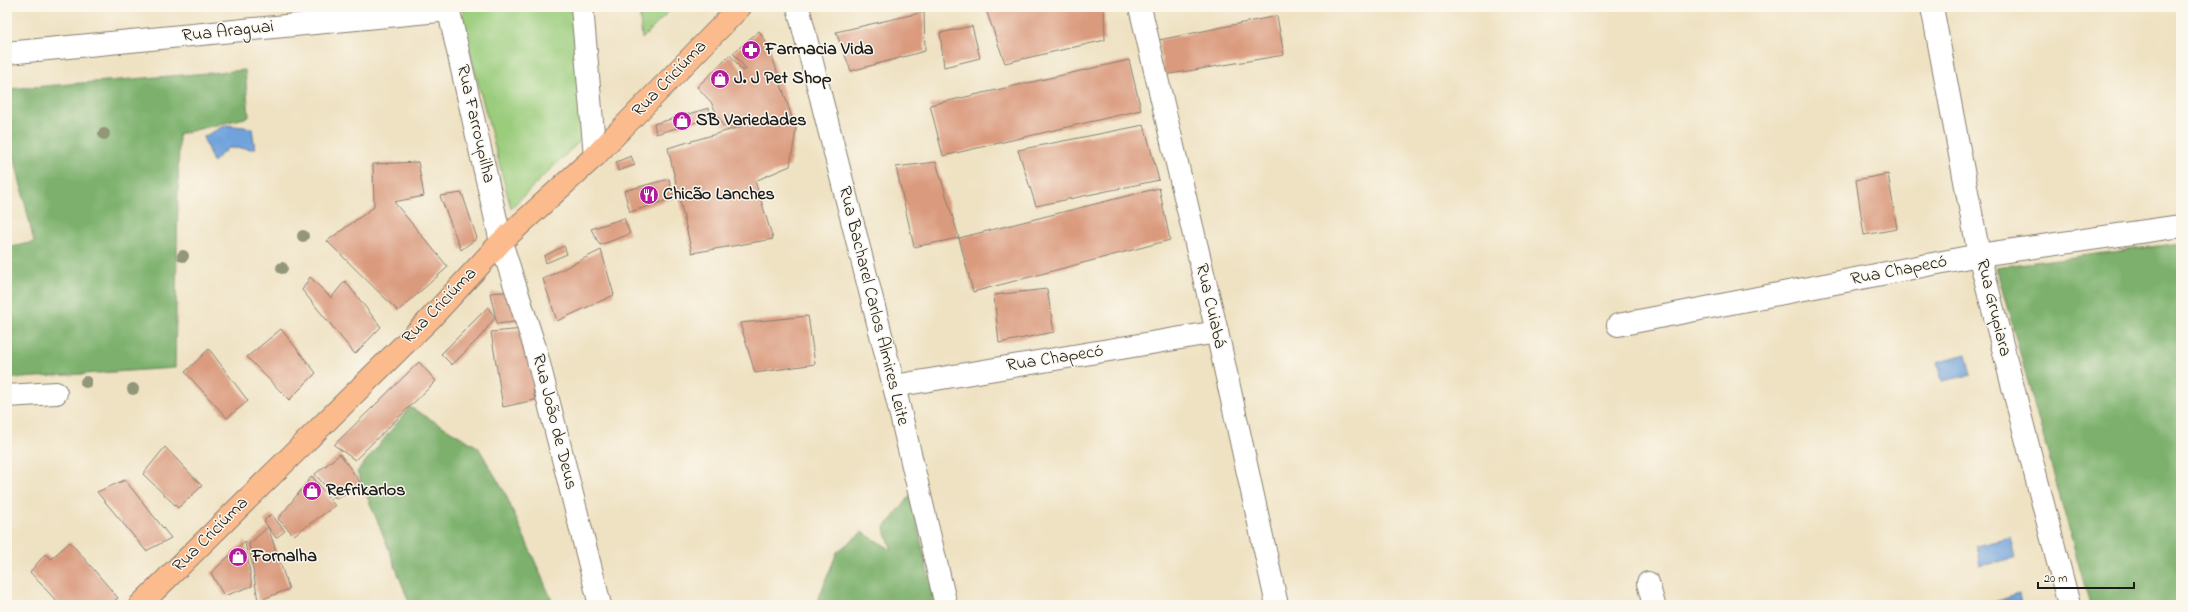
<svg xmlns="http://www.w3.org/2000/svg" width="2188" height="612" viewBox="0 0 2188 612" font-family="'Indie Flower',sans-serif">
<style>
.green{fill:#9acc7c;stroke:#5b744c}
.forest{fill:#7bb06c;stroke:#4c6644}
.water{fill:#6fa2db;stroke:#465f7c}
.building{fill:#da9a7d}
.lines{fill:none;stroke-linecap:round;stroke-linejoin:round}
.minor-casing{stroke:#867f70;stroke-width:24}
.major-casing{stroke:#867f70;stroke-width:24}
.minor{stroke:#fff;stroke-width:22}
.major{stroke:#fbbb8d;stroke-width:22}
.tree{fill:#93977a}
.labels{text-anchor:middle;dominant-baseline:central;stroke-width:3;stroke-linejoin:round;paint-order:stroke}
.street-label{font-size:18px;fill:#1c1c1c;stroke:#fbf7ec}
.poi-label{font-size:18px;font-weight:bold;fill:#1c1c1c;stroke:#fbf7ec;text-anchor:start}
</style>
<rect width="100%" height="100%" fill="#fbf7ec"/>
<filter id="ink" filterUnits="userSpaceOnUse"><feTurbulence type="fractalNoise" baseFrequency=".025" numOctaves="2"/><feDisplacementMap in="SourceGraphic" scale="8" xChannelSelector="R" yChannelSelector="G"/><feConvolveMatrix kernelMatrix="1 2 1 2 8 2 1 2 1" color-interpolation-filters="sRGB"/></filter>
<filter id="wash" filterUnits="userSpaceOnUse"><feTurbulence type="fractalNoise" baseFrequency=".012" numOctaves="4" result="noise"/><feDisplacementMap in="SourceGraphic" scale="16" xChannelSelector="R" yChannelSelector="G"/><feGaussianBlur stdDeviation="0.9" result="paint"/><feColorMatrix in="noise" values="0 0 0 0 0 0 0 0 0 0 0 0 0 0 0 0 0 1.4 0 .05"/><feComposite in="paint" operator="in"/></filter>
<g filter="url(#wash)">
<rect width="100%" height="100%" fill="#efe2c3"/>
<g class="green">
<path d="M462,7H583L593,128L511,208L464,30Z"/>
<path d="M639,7H673L642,39Z"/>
</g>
<g class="forest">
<path d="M245,70L249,117L179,134L175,368L7,379V248L34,242L7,126V89Z"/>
<path d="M2181,243V605H2090L1996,267Z"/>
<path d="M410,407L478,447L505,493L554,605H410L386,542L357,472Z"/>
<path d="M911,495L935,605H816L837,552L862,532L892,550L884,528Z"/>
</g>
<g class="water">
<path d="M226,125L252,128L255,149L228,148L213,162L203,137Z"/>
<path d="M1966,354L1971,375L1942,381L1937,362Z"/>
<path d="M2010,538L2015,558L1980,566L1976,546Z"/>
<path d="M2019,594L2021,605H1988V604Z"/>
</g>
<g id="blocks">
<g class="building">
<path d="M1003,7H1104L1105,40L1005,63L986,10Z"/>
<path d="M924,12L925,51L851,71L836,32Z"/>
<path d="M1277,16L1284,55L1164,75L1159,40Z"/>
<path d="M972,26L980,58L944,67L940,33Z"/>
<path d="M759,31L769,47L796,130L790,166L755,181L773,239L692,253L668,148L740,127L723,126L711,102L697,87L730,55L743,71L746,69L733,53Z"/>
<path d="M1129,60L1141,110L943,156L930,105Z"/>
<path d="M709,108L710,118L656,134L654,124Z"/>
<path d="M1144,125L1159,180L1036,206L1018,150Z"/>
<path d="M631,156L635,165L618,171L616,162Z"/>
<path d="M418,162L424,196L394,202L448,267L398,311L327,241L374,207L373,164Z"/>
<path d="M936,162L959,238L914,247L896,167Z"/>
<path d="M1888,174L1897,229L1864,235L1856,180Z"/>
<path d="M669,179L674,198L630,212L624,191Z"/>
<path d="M1159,188L1170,240L973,292L959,238Z"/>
<path d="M462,193L477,238L461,250L440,196Z"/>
<path d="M624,218L630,234L600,245L591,229Z"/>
<path d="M564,246L567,254L546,263L544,256Z"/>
<path d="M601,250L614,295L557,321L543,279Z"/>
<path d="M310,277L331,298L345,281L381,327L355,354L302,290Z"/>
<path d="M1047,289L1054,332L999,343L994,295Z"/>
<path d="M516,291L523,321L497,324L490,293Z"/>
<path d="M488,307L495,318L480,337L452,365L441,354Z"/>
<path d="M808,316L815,364L755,373L740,323Z"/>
<path d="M281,329L316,373L289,400L247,357Z"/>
<path d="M524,329L535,400L503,407L491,332Z"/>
<path d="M209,349L248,401L227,418L185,372Z"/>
<path d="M419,362L436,381L355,460L334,445Z"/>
<path d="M165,447L202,486L178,508L143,474Z"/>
<path d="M340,454L362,485L336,499L315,474Z"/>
<path d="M312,476L335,506L294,535L278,519Z"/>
<path d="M125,480L171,538L146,551L97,492Z"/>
<path d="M271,514L285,531L276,538L264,521Z"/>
<path d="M268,527L289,589L258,601L249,544Z"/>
<path d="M245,541L252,586L224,596L211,573Z"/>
<path d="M70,542L118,598L109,605H60L30,572L45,554L51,559Z"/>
</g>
</g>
</g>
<g filter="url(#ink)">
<use href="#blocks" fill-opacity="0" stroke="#867f70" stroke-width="1"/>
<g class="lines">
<g class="minor-casing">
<g id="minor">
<path d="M448,7L501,242L535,348L600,605"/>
<path d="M582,7L595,156"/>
<path d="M798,7L894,386L946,605"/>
<path d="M1140,7L1217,332L1277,605"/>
<path d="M1932,7L1979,255L2069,605"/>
<path d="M7,53L449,10"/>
<path d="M1618,325L1979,255L2181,226"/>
<path d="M894,386L1217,332"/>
<path d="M7,396L56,393"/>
<path d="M1648,583L1654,605"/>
</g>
</g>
<g class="major-casing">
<path id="major" d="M140,605L429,320L501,242L595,156L740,7"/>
</g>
<use href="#minor" class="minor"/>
<use href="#major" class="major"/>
</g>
<g class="tree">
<circle cx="104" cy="134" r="6"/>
<circle cx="303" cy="236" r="6"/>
<circle cx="183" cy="256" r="6"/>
<circle cx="282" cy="268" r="6"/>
<circle cx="86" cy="382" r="6"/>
<circle cx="133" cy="389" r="6"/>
</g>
</g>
<defs>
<g id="pharmacy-disc" transform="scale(1)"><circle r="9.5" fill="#b5179e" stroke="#fbf7ec"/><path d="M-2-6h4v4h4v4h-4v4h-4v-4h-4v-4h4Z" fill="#fff"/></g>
<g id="shop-disc" transform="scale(1)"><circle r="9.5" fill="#b5179e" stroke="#fbf7ec"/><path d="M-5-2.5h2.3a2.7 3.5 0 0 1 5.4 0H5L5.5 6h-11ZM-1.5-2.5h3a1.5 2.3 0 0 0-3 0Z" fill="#fff"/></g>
<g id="restaurant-disc" transform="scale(1)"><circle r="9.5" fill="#b5179e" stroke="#fbf7ec"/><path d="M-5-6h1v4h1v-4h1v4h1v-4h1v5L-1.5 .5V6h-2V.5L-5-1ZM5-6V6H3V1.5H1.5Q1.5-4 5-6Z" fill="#fff"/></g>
</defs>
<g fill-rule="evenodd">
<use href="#pharmacy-disc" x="751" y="50"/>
<use href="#shop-disc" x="720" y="79"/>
<use href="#shop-disc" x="682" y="121"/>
<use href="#restaurant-disc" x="649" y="195"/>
<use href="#shop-disc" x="312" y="491"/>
<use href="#shop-disc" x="238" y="557"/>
</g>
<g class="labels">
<g class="street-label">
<text transform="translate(228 32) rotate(-6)">Rua Araguai</text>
<text transform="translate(670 79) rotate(-46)">Rua Criciúma</text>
<text transform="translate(475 124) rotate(77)">Rua Farroupilha</text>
<text transform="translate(1899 271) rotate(-11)">Rua Chapecó</text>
<text transform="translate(440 306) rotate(-46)">Rua Criciúma</text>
<text transform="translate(873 306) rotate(76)">Rua Bacharel Carlos Almires Leite</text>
<text transform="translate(1210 306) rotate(77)">Rua Cuiabá</text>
<text transform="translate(1993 308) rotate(76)">Rua Grupiara</text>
<text transform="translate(1055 359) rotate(-9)">Rua Chapecó</text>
<text transform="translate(554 422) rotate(76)">Rua João de Deus</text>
<text transform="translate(211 535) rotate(-45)">Rua Criciúma</text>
</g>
<g class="poi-label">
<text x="765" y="50">Farmacia Vida</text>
<text x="734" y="79">J. J Pet Shop</text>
<text x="696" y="121">SB Variedades</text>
<text x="663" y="195">Chicão Lanches</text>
<text x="326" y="491">Refrikarlos</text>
<text x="252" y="557">Fornalha</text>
</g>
</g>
<rect width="2188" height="612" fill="none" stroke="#fbf7ec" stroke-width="24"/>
<path d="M2038 582v6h96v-6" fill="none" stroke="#1c1c1c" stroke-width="2"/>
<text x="2044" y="582" font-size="12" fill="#1c1c1c" stroke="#fbf7ec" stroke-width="3" paint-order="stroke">20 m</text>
</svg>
